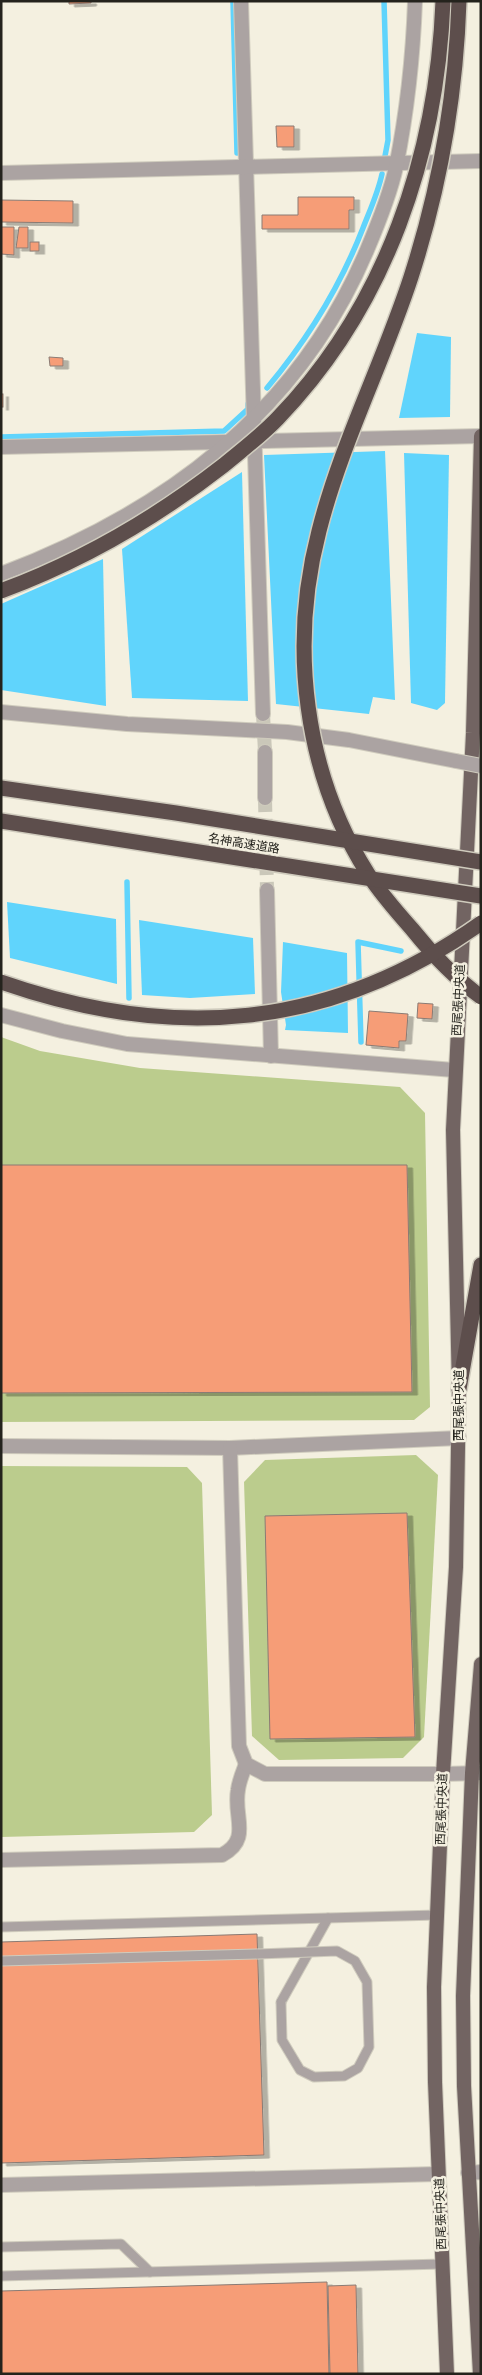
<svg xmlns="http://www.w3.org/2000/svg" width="482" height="2375" viewBox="0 0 482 2375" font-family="'Titillium Web','Noto Sans JP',sans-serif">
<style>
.green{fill:#bbcc8d}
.water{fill:#60d4fc}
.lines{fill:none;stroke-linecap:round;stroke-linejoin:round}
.stream{stroke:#60d4fc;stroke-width:5.5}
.building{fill:#f69d77;stroke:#8a7b74;filter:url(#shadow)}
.minor-tunnel{stroke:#cac7b9;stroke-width:14;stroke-dasharray:14 7;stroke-linecap:butt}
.service-casing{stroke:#cfcbbd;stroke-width:11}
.minor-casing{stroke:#cfcbbd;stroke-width:16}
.tertiary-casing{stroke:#cfcbbd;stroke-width:16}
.primary-casing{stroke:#cfcbbd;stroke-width:16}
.motorway-casing{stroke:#cfcbbd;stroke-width:18}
.service{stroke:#aba3a2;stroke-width:9}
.minor{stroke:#aba3a2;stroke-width:14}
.tertiary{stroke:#aba3a2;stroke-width:14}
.primary{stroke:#726462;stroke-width:14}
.motorway{stroke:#5d4e4c;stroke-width:15}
.service-bridge-casing{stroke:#cfcbbd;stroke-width:11;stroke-linecap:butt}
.tertiary-bridge-casing{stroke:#cfcbbd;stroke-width:16;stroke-linecap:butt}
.motorway-bridge-casing{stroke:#cfcbbd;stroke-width:18;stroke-linecap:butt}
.service-bridge{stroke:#aba3a2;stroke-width:9}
.tertiary-bridge{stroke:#aba3a2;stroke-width:14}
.motorway-bridge{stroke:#5d4e4c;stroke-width:15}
.labels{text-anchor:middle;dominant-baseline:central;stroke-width:5;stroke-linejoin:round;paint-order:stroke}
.street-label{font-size:12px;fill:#24231d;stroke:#f4f0e0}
</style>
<defs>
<filter id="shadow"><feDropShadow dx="5.5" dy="3" stdDeviation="0" flood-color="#0004"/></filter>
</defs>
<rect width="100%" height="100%" fill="#f4f0e0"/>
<g class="green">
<path d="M1,1037L40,1051L140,1068L400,1087L425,1113L430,1407L414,1420L1,1422Z"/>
<path d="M416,1455L438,1475L424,1737L403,1758L279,1760L252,1736L244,1482L265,1460Z"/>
<path d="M1,1466L187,1467L202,1483L212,1815L194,1832L1,1837Z"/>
</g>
<g class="water">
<path d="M417,333L451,337L450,417L399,418Z"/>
<path d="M385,451L395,700L373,697L369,714L276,704L264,455Z"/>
<path d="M404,453L449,455L445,703L437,710L411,703Z"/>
<path d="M242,472L248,701L132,698L122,549Z"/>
<path d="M103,559L106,706L1,690V604Z"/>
<path d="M7,902L116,919L117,984L10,958Z"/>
<path d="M139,920L253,938L255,994L190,998L142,995Z"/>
<path d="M283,942L347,953L348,1033L285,1030L286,1025L281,992Z"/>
</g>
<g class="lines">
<g class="stream">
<path d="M233,1L237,153"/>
<path d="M384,1L388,140L385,156"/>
<path d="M267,388C308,339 340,287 363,228C370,210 378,193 382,174"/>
<path d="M1,437L224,431L248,409V404"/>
<path d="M127,882L129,998"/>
<path d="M361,1042L358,942L401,951"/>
</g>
</g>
<g class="building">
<path d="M69,1H91V3L69,4Z"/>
<path d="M276,126H294V147H277Z"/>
<path d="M298,197H354V210H349V229H262V215H298Z"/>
<path d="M1,200L73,201V223L1,222Z"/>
<path d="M1,227H14V255L1,254Z"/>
<path d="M19,227H28V248H16Z"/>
<rect x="30" y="242" width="9" height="9"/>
<path d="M49,357L63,358V366H50Z"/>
<rect x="1" y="394" width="2" height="13"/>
<path d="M418,1003L433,1004L432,1019L417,1018Z"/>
<path d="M369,1011L408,1014L406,1041H399V1048L366,1045Z"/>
<path d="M1,1165H407L412,1392L1,1393Z"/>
<path d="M407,1513L415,1737L270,1739L265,1516Z"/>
<path d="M257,1934L264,2155L1,2163V1942Z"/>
<path d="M327,2282L329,2374H1V2291Z"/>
<path d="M356,2285L358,2374H330L328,2286Z"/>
</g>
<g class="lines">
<g class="minor-tunnel">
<path d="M263,714L265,752"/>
<path d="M265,798L267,890"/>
</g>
<g class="service-casing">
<g id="service">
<path d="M1,1927L437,1915"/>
<path d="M1,1961L258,1954"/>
<path d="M281,2002L328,1918"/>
<path d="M1,2247L121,2244L150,2272"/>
<path d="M1,2276L442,2264"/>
</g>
</g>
<g class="minor-casing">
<g id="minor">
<path d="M241,1L263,714"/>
<path d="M1,173L481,161"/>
<path d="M1,447L481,436"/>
<path d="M1,574C163,513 298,414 367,250C378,224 390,195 396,167C407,112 413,58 415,1"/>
<path d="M265,752V798"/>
<path d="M267,890L271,1056"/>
<path d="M443,1774L481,1773"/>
<path d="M1,1860L222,1855C252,1839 233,1817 238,1790C239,1781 243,1772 246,1764"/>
<path d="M468,2173L481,2172"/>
<path d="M1,2185L438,2174"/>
</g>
</g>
<g class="tertiary-casing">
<g id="tertiary">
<path d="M1,712L127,724L287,732L349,740L456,761"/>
<path d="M1,1015L62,1031L127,1044L454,1070"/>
<path d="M1,1446L230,1448L459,1438"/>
<path d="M230,1448L239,1746L246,1764L265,1774H443"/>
</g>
</g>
<g class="primary-casing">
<g id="primary">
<path d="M447,2374L435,2082L434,1987L443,1774L456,1567L459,1389L453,1130L473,733L481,436"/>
<path d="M480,2374L464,2086L463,1996L472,1773L481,1664"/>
</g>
</g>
<g class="motorway-casing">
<path id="motorway" d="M459,1389L481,1265"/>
</g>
<use href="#service" class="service"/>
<use href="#minor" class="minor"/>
<use href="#tertiary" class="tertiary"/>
<use href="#primary" class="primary"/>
<use href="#motorway" class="motorway"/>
<g class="service-bridge-casing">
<path id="service-bridge" d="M258,1954L337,1951L355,1961L367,1982L369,2047L358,2068L344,2076L314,2077L300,2070L282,2040L281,2002"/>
</g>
<g class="tertiary-bridge-casing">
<path id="tertiary-bridge" d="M456,761L481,766"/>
</g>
<g class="motorway-bridge-casing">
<g id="motorway-bridge">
<path d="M459,1C456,95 440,187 411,277C383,363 341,444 319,531C289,646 304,773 368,874C381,894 396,911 412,929C432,954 455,978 481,997"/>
<path d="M1,591C82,561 156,518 224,465C242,450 262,435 278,418C386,306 437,155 443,1"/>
<path d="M1,788L176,813L481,862"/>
<path d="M1,821L481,896"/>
<path d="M1,982C173,1042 330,1030 481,923"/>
</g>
</g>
<use href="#service-bridge" class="service-bridge"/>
<use href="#tertiary-bridge" class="tertiary-bridge"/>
<use href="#motorway-bridge" class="motorway-bridge"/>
</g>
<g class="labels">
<g class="street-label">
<text transform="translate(244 843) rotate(9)">名神高速道路</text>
<text transform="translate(458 1000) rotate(-87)">西尾張中央道</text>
<text transform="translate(458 1405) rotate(-90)">西尾張中央道</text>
<text transform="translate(441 1809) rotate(-88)">西尾張中央道</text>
<text transform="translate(440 2214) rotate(-92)">西尾張中央道</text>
</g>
</g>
<rect width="482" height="2375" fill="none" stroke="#24231d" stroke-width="5"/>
</svg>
